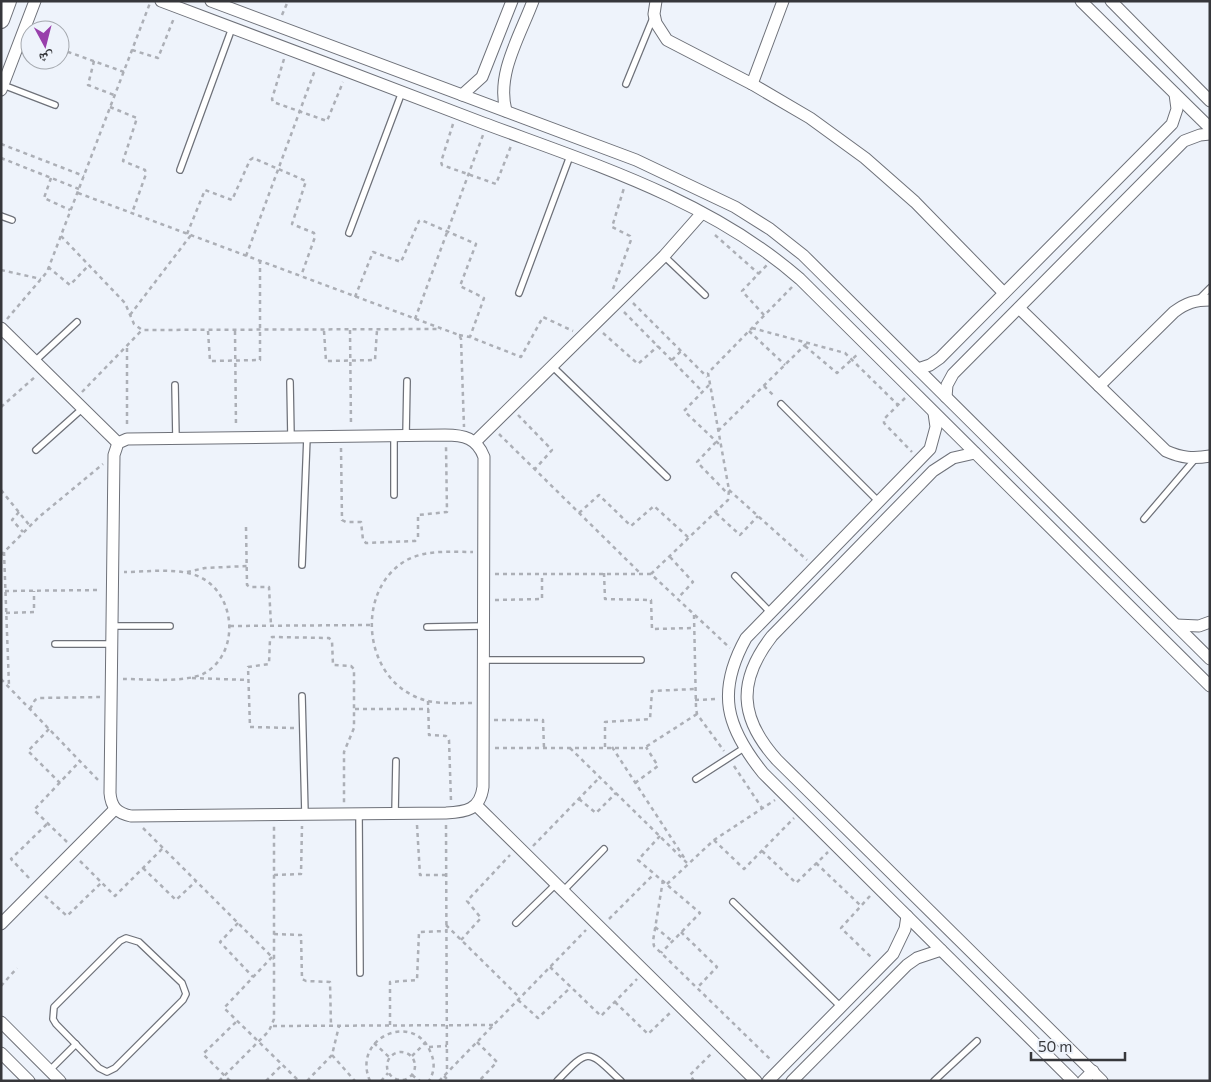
<svg xmlns="http://www.w3.org/2000/svg" width="1211" height="1082" viewBox="0 0 1211 1082" font-family="Commissioner,'Noto Naskh Arabic',sans-serif">
<style>
.lines{fill:none;stroke-linecap:round;stroke-linejoin:round}
.lane-casing{stroke:#6e7179;stroke-width:8}
.street-casing{stroke:#6e7179;stroke-width:13}
.secondary-casing{stroke:#6e7179;stroke-width:18}
.path{stroke:#acafb6;stroke-width:2.5;stroke-dasharray:4 4;stroke-linecap:butt}
.lane{stroke:#fff;stroke-width:5.5}
.street{stroke:#fff;stroke-width:11}
.secondary{stroke:#fff;stroke-width:16}
</style>
<rect width="100%" height="100%" fill="#eef3fb"/>
<g class="lines">
<g class="lane-casing">
<g id="lane">
<path d="M626,84L653,18"/>
<path d="M3,85L55,105"/>
<path d="M180,170L232,28"/>
<path d="M1,216L12,220"/>
<path d="M349,233L402,92"/>
<path d="M664,256L705,295"/>
<path d="M519,293L570,156"/>
<path d="M1199,299L1210,288"/>
<path d="M35,361L77,322"/>
<path d="M552,366L667,477"/>
<path d="M290,382L291,437"/>
<path d="M175,385L176,439"/>
<path d="M781,404L879,502"/>
<path d="M394,435V495"/>
<path d="M406,435L407,381"/>
<path d="M36,450L83,408"/>
<path d="M1144,519L1196,458"/>
<path d="M302,565L307,437"/>
<path d="M735,576L769,611"/>
<path d="M112,626H170"/>
<path d="M427,627L483,626"/>
<path d="M55,644H112"/>
<path d="M483,660H641"/>
<path d="M302,696L305,814"/>
<path d="M696,779L744,748"/>
<path d="M395,813L396,761"/>
<path d="M359,814L360,973"/>
<path d="M563,891L604,849"/>
<path d="M733,902L841,1007"/>
<path d="M516,923L556,884"/>
<path d="M126,938L139,942L182,983L186,994L183,1000L115,1068L107,1072L99,1068L56,1024L53,1019L54,1007L120,941Z"/>
<path d="M50,1070L76,1044"/>
<path d="M557,1081C590,1047 587,1049 621,1081"/>
<path d="M934,1081L977,1041"/>
</g>
</g>
<g class="street-casing">
<g id="street">
<path d="M161,1C268,41 376,82 483,123C593,164 710,200 800,279L1210,686"/>
<path d="M211,1L636,160L735,207L770,229L803,255L1210,659"/>
<path d="M656,1L654,14L656,23L667,40L752,84L810,118L865,158L915,202L1004,293"/>
<path d="M1081,1L1210,128"/>
<path d="M1111,1L1210,101"/>
<path d="M752,84L783,1"/>
<path d="M1,90L35,1"/>
<path d="M462,95L482,77L512,1"/>
<path d="M506,111C496,74 520,36 533,1"/>
<path d="M1019,308L1166,451C1182,458 1193,459 1210,456"/>
<path d="M1,328L118,443"/>
<path d="M918,369L930,365L940,358L1172,124L1177,109L1175,94"/>
<path d="M1099,386L1174,312C1186,303 1195,300 1210,300"/>
<path d="M946,397L947,385L953,374L1184,141L1200,135L1210,134"/>
<path d="M934,413L936,427L930,449L746,638C716,692 726,727 763,773L1073,1081"/>
<path d="M445,435C464,435 477,438 484,457L483,787C480,810 466,812 446,813L131,816C117,813 111,807 110,793L114,455L118,443L127,439Z"/>
<path d="M475,442L664,256L702,213"/>
<path d="M975,453L953,458L933,471L772,636C737,681 739,718 777,760L1102,1081"/>
<path d="M1176,625L1199,626L1210,622"/>
<path d="M477,806L756,1081"/>
<path d="M1,924L115,809"/>
<path d="M1,1022L60,1081"/>
<path d="M1,1053L29,1081"/>
<path d="M768,1081L893,954L905,929L907,916"/>
<path d="M792,1081L907,965L917,958L941,950"/>
<path d="M1083,1081L1093,1071"/>
</g>
</g>
<g class="secondary-casing">
<path id="secondary" d="M1,20L8,1"/>
</g>
<g class="path">
<path d="M282,15L288,1"/>
<path d="M60,49L124,72"/>
<path d="M132,50L158,58L174,18"/>
<path d="M284,59L272,99L273,102L327,121L343,82"/>
<path d="M94,61L88,85L114,95"/>
<path d="M110,107L137,118L123,161L145,170L146,174L132,213"/>
<path d="M453,124L441,162L442,165L496,184L511,146"/>
<path d="M1,144L84,176"/>
<path d="M1,158L79,189"/>
<path d="M51,178L44,198L70,210"/>
<path d="M78,193L459,335L461,339L464,427"/>
<path d="M187,234L205,190L232,200L250,160L253,158L306,181L292,224L314,233L315,237L301,276"/>
<path d="M715,235L759,274"/>
<path d="M61,236L125,303L134,324L142,330L441,329"/>
<path d="M246,256L315,70"/>
<path d="M48,267L70,285L89,265"/>
<path d="M1,270L41,279"/>
<path d="M613,289L631,240L630,236L612,227L624,188"/>
<path d="M355,297L373,252L401,262L419,221L421,220L476,244L460,286L484,298L470,337"/>
<path d="M633,303L707,377"/>
<path d="M624,312L702,391"/>
<path d="M130,315L191,235"/>
<path d="M764,315L742,291L767,265"/>
<path d="M7,319L47,272L150,3"/>
<path d="M415,319L483,135"/>
<path d="M752,328L845,353L898,405"/>
<path d="M350,330L351,426"/>
<path d="M208,331L210,361L260,360V261"/>
<path d="M235,331L236,427"/>
<path d="M324,331L326,361L375,360L377,330"/>
<path d="M749,331L785,365"/>
<path d="M603,333L638,364L658,346"/>
<path d="M459,335L470,337L521,357L543,317L573,331"/>
<path d="M805,346L837,373L859,353"/>
<path d="M127,348V427"/>
<path d="M672,360L681,351"/>
<path d="M709,385L684,411L720,445"/>
<path d="M764,386L775,397"/>
<path d="M82,392L142,330"/>
<path d="M905,398L884,419V423L912,452"/>
<path d="M1,407L36,376"/>
<path d="M518,415L552,450L535,469"/>
<path d="M718,431L808,342"/>
<path d="M499,434L639,572"/>
<path d="M716,442L697,462L728,494"/>
<path d="M341,448L342,520L346,522H361L363,540L366,543L415,541L418,538V515L447,512L446,446"/>
<path d="M1,490L30,526"/>
<path d="M729,490L807,560"/>
<path d="M19,512L12,520L23,532"/>
<path d="M579,513L599,495L631,526L654,506L689,538"/>
<path d="M716,513L740,535L758,516"/>
<path d="M246,527L247,585L250,587H269L271,625"/>
<path d="M4,552L9,686"/>
<path d="M1,555L39,517L103,464"/>
<path d="M670,557L693,582L678,598"/>
<path d="M187,572L205,568L247,566"/>
<path d="M604,573L605,599L651,600L652,629L694,628"/>
<path d="M495,574H651L730,648"/>
<path d="M651,574L728,500L729,490L708,373L792,287"/>
<path d="M5,591L101,590"/>
<path d="M495,600L542,599V574"/>
<path d="M6,613L34,612V591"/>
<path d="M694,615L696,708L697,714L724,751"/>
<path d="M230,626L373,625"/>
<path d="M192,678L248,680"/>
<path d="M1,679L99,781"/>
<path d="M123,679C146,679 183,683 203,674C240,655 237,595 200,577C178,567 148,572 124,572"/>
<path d="M695,700L717,699"/>
<path d="M428,701L429,735L446,736L449,740L451,801"/>
<path d="M472,703C452,703 430,705 412,695C364,671 357,594 402,563C422,549 450,552 473,552"/>
<path d="M30,709L35,700L39,698L100,697"/>
<path d="M355,709H429"/>
<path d="M494,720H543L544,748"/>
<path d="M294,728L250,727L248,667L269,664L270,639L272,637L329,638L332,641L333,665L351,666L354,669V728L344,752V804"/>
<path d="M49,729L28,751L60,783"/>
<path d="M605,747V722L650,719L652,691L695,689"/>
<path d="M612,747L685,859"/>
<path d="M495,748H644L697,714"/>
<path d="M570,748L688,864"/>
<path d="M734,766L762,808"/>
<path d="M635,783L658,766L646,747"/>
<path d="M579,799L596,813L616,793"/>
<path d="M417,825L420,875H446"/>
<path d="M446,825L447,1073"/>
<path d="M143,828L274,959"/>
<path d="M660,836L638,860L700,913L661,953"/>
<path d="M714,840L744,869L794,818"/>
<path d="M67,842L34,810L80,761"/>
<path d="M533,846L600,777"/>
<path d="M762,851L796,883L828,852"/>
<path d="M80,861L115,896L163,848"/>
<path d="M816,863L861,906"/>
<path d="M143,868L176,900L196,881"/>
<path d="M274,875L301,874L302,826"/>
<path d="M29,878L11,859L48,823"/>
<path d="M663,880L653,941L654,946L772,1061"/>
<path d="M667,884L714,840L775,800"/>
<path d="M45,896L67,916L101,883"/>
<path d="M870,896L841,928L872,958"/>
<path d="M609,919L654,874"/>
<path d="M238,923L220,942L253,977"/>
<path d="M446,925L520,998"/>
<path d="M655,927L672,941"/>
<path d="M681,932L717,967L697,988"/>
<path d="M274,934L301,935L302,979L306,981L330,982L331,1026"/>
<path d="M461,940L481,918L467,901L510,855"/>
<path d="M272,957L224,1008L299,1081"/>
<path d="M550,967L601,1016L637,979"/>
<path d="M1,986L17,968"/>
<path d="M518,1000L538,1018L571,987"/>
<path d="M615,1002L648,1034L671,1012"/>
<path d="M390,1025V982L417,980L419,932L446,931"/>
<path d="M273,1026L494,1025"/>
<path d="M477,1042L497,1062L479,1081"/>
<path d="M374,1043L389,1057"/>
<path d="M429,1047L447,1046"/>
<circle cx="401" cy="1066" r="14"/>
<path d="M332,1055L355,1081"/>
<path d="M412,1056L425,1043"/>
<path d="M412,1075L420,1081"/>
<path d="M444,1076L449,1081"/>
<path d="M219,1081L269,1031L274,1019V824"/>
<path d="M230,1081L203,1054L237,1021"/>
<path d="M266,1081L282,1065"/>
<path d="M307,1081L332,1055L339,1026"/>
<path d="M370,1081C351,1038 413,1011 430,1051C435,1061 435,1071 429,1081"/>
<path d="M381,1081L388,1073"/>
<path d="M439,1081L586,930"/>
<path d="M694,1081L690,1075L712,1053"/>
</g>
<use href="#lane" class="lane"/>
<use href="#street" class="street"/>
<use href="#secondary" class="secondary"/>
</g>
<rect width="1211" height="1082" fill="none" stroke="#36373b" stroke-width="5"/>
<g transform="translate(45 45) rotate(173)"><circle r="24" fill="#eef3fb" stroke="#a4a8ae"/>
<path d="M0-4L9 19L0 12L-9 19Z" fill="#983fab"/>
<text y="-8" font-size="14" font-weight="bold" text-anchor="middle" fill="#36373b">ش</text>
</g>
<path d="M1031 1052v8h94v-8" fill="none" stroke="#36373b" stroke-width="2.5"/>
<text x="1038" y="1052" font-size="15" fill="#36373b" stroke="#eef3fb" stroke-width="4" paint-order="stroke">50 m</text>
</svg>
